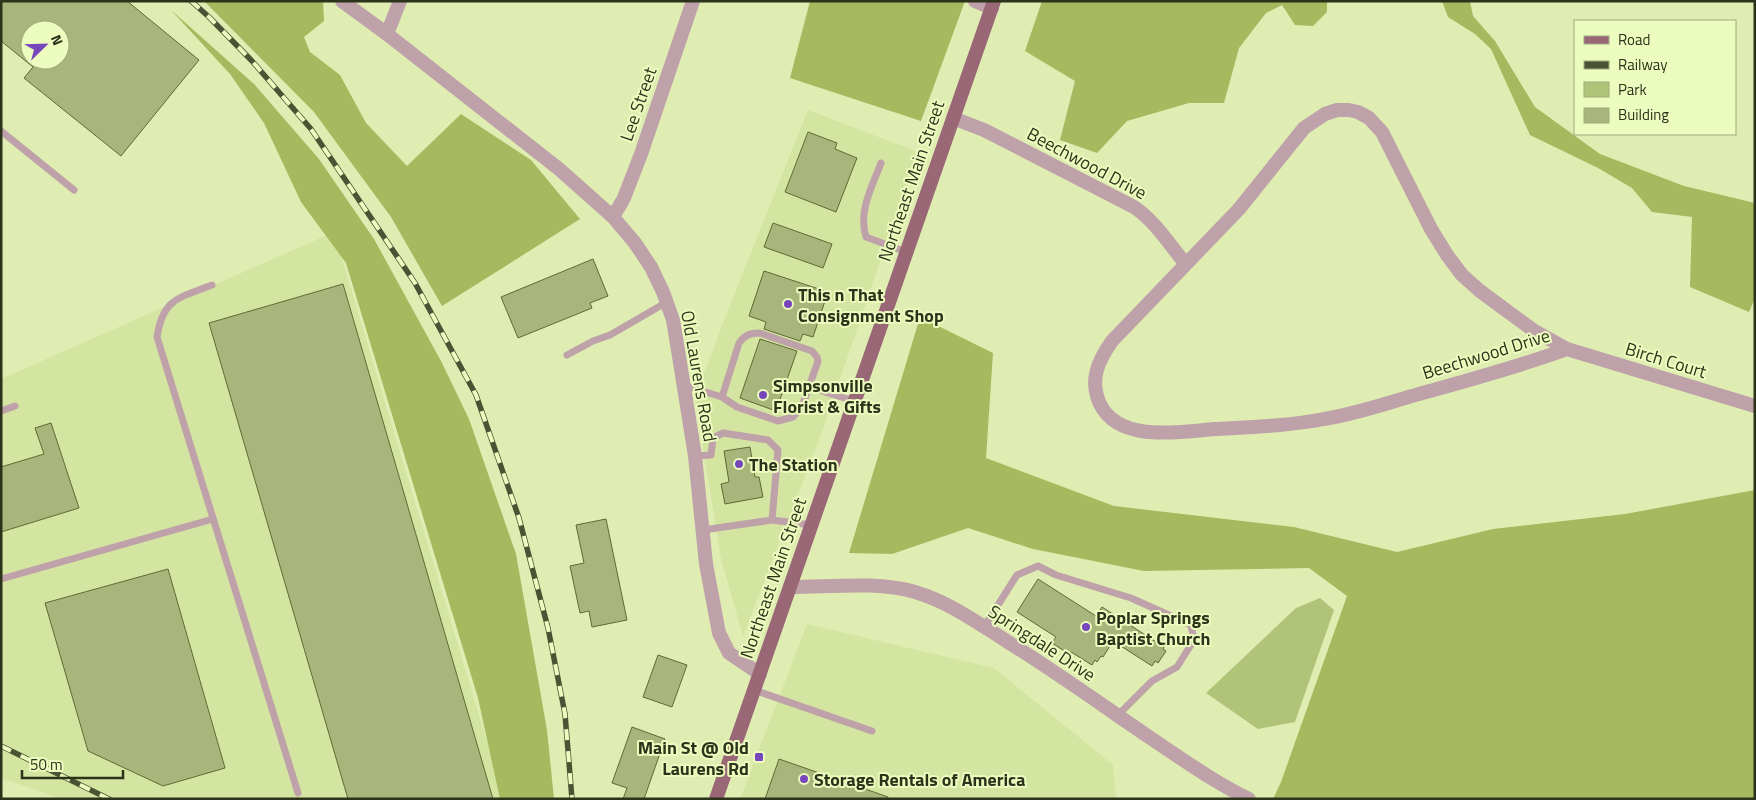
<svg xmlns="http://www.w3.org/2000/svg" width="1756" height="800" viewBox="0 0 1756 800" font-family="'Titillium Web',sans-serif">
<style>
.built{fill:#d4e5a1}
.green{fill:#b1c378}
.forest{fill:#a6b95f}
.building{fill:#a8b67c;stroke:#5f6a33;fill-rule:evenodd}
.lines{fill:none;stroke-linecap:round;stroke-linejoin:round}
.service{stroke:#bea1a9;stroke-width:7}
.minor{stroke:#bea1a9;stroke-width:14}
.primary{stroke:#9a6777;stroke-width:14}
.rail-casing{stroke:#4b5335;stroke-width:5.5}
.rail{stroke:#ecfbbe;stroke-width:4;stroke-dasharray:11;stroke-linecap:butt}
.poi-dot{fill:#7745bc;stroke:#ecfbbe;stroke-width:2}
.labels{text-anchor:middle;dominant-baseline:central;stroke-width:4;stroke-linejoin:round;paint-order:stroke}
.street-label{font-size:18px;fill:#2d331b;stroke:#ecfbbe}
.poi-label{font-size:18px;font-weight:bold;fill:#2d331b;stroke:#ecfbbe;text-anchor:start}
</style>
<rect width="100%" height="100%" fill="#dfedb2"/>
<g class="built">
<path d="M808,110L918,152L819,440L743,636L721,559L695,398L725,318Z"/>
<path d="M334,232L504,799H62L1,778V379Z"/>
<path d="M807,624L994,668L1113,765L1116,799H740Z"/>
</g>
<path class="green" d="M1320,598L1334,610L1295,722L1258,729L1206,693L1296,608Z"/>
<g class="forest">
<path d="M204,1H323L324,21L304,37L310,52L340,75L366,123L407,166L461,114L531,160L580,219L442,306L391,217L314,112Z"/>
<path d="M810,1H965L921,121L790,78Z"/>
<path d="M1042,1H1327V12L1313,26L1295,25L1282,5L1266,13L1239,48L1224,103H1189L1127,121L1097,153L1060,140L1075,81L1025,51Z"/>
<path d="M1442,1H1470L1473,16L1495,41L1535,107L1600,154L1684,186L1755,203V298L1749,312L1690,287L1692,217L1652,212L1632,188L1598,168L1530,135L1491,49L1475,34L1448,17Z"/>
<path d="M171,10L254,84L319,159L374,239L441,361L469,419L516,554L547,730L554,799H500L478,698L346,263L301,202L264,123L230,74Z"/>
<path d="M920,317L993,353L986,458L1114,506L1294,527L1397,552L1493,529L1625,514L1755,490V799H1273L1281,782L1347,596L1309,568L1144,571L1033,549L968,528L892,554L849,553Z"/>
</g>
<g class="building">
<path d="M1,1H127L199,60L121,156L24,78L33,67L1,41ZM30,30H60V60H30Z"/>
<path d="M808,132L837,143L835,149L857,158L836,212L785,192Z"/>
<path d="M773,223L832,244L823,268L764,247Z"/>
<path d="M593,259L608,296L590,303L592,308L518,338L501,297Z"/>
<path d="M764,271L828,292L813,337L803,334L800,341L764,329L766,322L749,316Z"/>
<path d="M343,284L493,799H348L209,323Z"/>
<path d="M760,339L797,351L776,411L740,398Z"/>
<path d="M51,423L79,508L1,532V467L44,454L35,428Z"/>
<path d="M750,447L755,477H759L763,497L725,504L721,484L729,482L724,451Z"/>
<path d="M606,519L627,620L592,627L589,611L580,613L570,566L584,563L576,525Z"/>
<path d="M168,569L225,768L163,786L88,751L45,603Z"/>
<path d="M1038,579L1096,616L1102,607L1164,647L1163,649L1166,651L1158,663L1155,661L1152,666L1113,641L1103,657L1101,656L1097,662L1095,660L1092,665L1071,652L1069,654L1052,643L1056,637L1017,612Z"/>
<path d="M658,655L687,665L672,707L643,697Z"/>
<path d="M632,727L665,739L644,799H623L627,788L612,783Z"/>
<path d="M779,759L888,797V799H765Z"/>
</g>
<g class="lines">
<g class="service">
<path d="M1,131L74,190"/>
<path d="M881,163C872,187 858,211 866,237L906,252"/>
<path d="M212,285C179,298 163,298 157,337L298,793"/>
<path d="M567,355L593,341L610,335L667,302"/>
<path d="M683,385L722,397L737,407L778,421L793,417L802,407L818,361L817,357L812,351L760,333C750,333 745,335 739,343L722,397"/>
<path d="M809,387L854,401"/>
<path d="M1,411L15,406"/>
<path d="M695,456L711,455L713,438L723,433L768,440L778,450L772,520L703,530"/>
<path d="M772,520L811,525"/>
<path d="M1,579L213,519"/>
<path d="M984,627L1017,575L1038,566L1056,575L1131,598L1191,625L1194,640L1177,667L1152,681L1117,716"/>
<path d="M754,690L872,731"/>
</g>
<g class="minor">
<path d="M342,1L387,34L559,169L613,217L635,243L651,267L663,292L673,320L677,344L695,456L706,564L719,633L729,653L760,674"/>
<path d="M975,1L992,8"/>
<path d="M387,34L400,1"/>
<path d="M953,118L984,130L1134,207C1155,221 1169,244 1185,263"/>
<path d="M613,217L624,198L641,154L693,1"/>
<path d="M1567,349C1518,367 1469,380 1419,394C1387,403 1356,414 1324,419C1288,426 1251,427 1215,429C1179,432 1119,443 1100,404C1089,380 1098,361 1112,341L1239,209L1304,128L1325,114L1337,110H1349L1358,112L1369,118L1382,132L1431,229L1447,255L1462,275L1480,291L1533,330L1567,349L1755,406"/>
<path d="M790,587C830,587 877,581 915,592C949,602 978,623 1008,642C1056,672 1102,705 1149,737C1182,759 1214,782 1249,799"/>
</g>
<path class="primary" d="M716,799L994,1"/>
<g class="rail-casing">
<g id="rail">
<path d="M191,1L209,17L252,61L311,129L415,283L476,395L519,518L548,628L565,714L572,799"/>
<path d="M1,746L109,799"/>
</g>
</g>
<use href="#rail" class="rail"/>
</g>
<g class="poi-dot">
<circle cx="788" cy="304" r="5"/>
<circle cx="763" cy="395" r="5"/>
<circle cx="739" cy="464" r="5"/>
<circle cx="1086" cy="627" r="5"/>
<rect x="754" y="752" width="10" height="10" rx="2.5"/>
<circle cx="804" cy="779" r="5"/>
</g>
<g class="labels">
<g class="street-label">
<text transform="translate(638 104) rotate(-71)">Lee Street</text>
<text transform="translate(1087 163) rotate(28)">Beechwood Drive</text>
<text transform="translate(911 181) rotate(-71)">Northeast Main Street</text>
<text transform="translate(1486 354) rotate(-17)">Beechwood Drive</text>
<text transform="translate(1666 360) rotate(17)">Birch Court</text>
<text transform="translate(699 376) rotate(80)">Old Laurens Road</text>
<text transform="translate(773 578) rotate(-71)">Northeast Main Street</text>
<text transform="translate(1042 643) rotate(33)">Springdale Drive</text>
</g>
<g class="poi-label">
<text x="798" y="294">This n That<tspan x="798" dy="21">Consignment Shop</tspan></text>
<text x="773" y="385">Simpsonville<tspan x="773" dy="21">Florist &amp; Gifts</tspan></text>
<text x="749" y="464">The Station</text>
<text x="1096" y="617">Poplar Springs<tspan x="1096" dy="21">Baptist Church</tspan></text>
<text x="749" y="747" text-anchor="end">Main St @ Old<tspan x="749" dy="21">Laurens Rd</tspan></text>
<text x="814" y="779">Storage Rentals of America</text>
</g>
</g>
<rect width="1756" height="800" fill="none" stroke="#2d331b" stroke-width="5"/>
<rect x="1574" y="20" width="162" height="115" fill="#ecfbbe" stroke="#a0ab7d"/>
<rect x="1584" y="36" width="25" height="8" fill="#9a6777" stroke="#a0ab7d"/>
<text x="1618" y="45" font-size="15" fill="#2d331b">Road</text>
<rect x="1584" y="61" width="25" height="8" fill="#4b5335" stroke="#a0ab7d"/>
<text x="1618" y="70" font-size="15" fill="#2d331b">Railway</text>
<rect x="1584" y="82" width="25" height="15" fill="#b1c378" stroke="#a0ab7d"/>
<text x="1618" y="95" font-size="15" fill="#2d331b">Park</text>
<rect x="1584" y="108" width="25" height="15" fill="#a8b67c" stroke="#a0ab7d"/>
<text x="1618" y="120" font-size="15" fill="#2d331b">Building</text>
<g transform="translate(45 45) rotate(67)"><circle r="24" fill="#ecfbbe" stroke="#a0ab7d"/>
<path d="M0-4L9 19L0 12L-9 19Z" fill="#7745bc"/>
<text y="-8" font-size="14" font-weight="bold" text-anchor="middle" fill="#2d331b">N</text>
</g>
<path d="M22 770v8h101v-8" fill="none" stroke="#2d331b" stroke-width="2.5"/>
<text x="30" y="770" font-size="15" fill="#2d331b" stroke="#ecfbbe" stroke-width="4" paint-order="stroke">50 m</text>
</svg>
